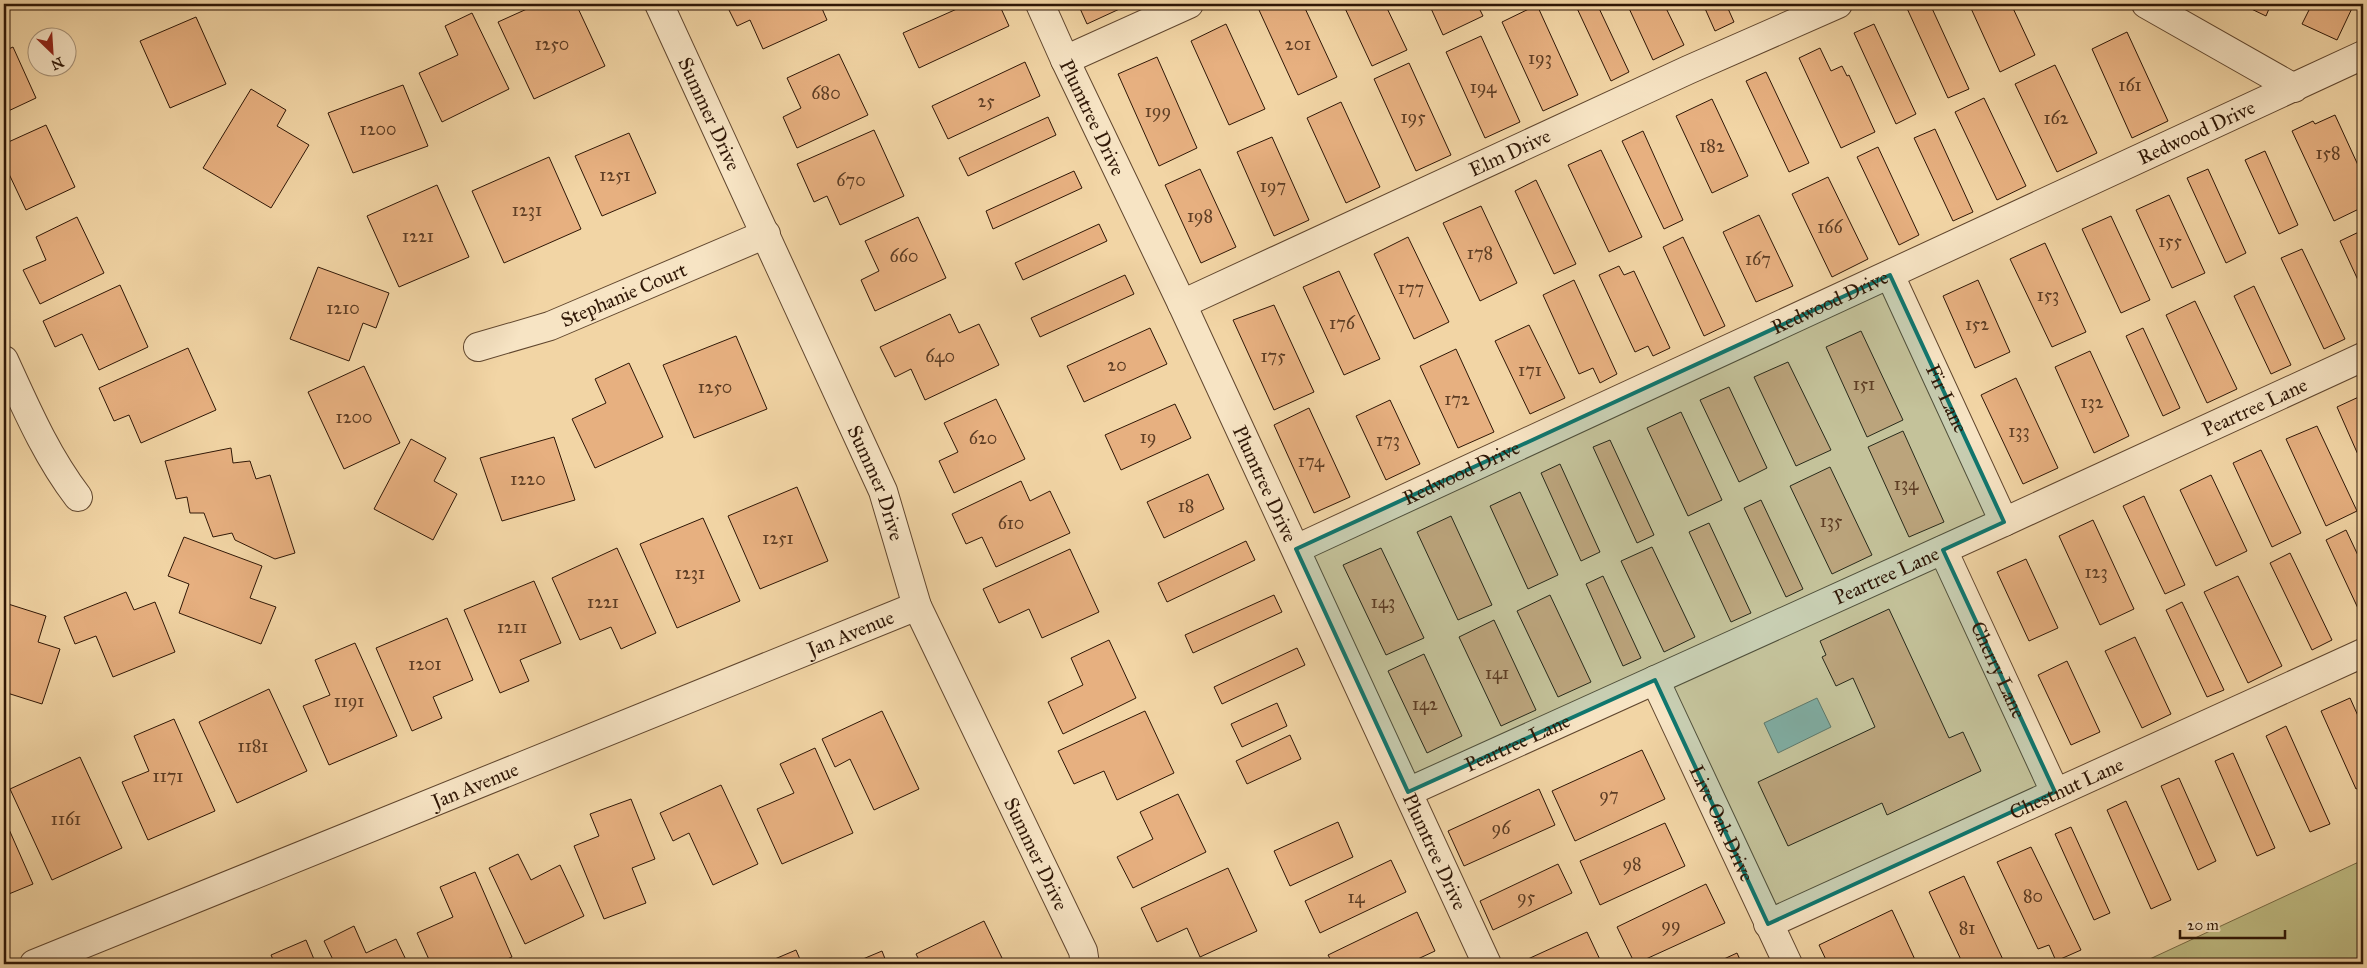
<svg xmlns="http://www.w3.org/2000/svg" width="2367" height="968" viewBox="0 0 2367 968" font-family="'IM FELL Great Primer',serif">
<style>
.green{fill:#bfbc83;stroke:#776a44}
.water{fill:#9cb8ad;stroke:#70786a}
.building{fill:#e7b080;stroke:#2f1706}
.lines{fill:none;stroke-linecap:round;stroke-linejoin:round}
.minor-casing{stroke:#60462e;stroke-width:30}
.minor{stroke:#f7e4c4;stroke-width:28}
.marked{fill:#0f766e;fill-opacity:0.2;stroke:#0f766e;stroke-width:4;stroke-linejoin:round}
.labels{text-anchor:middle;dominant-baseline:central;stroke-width:4;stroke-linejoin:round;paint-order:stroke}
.number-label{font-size:18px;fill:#5d3d24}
.street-label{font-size:20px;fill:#2f1706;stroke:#f7e4c4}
</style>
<rect width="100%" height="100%" fill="#f2d5a5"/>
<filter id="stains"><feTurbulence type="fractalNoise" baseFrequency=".004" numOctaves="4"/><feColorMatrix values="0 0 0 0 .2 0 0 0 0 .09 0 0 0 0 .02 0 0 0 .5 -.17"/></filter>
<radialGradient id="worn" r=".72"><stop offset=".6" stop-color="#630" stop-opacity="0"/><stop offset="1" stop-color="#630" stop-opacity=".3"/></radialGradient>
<path class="green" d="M2363,860V964H2139Z"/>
<path class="water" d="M1817,698L1831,727L1778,753L1764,723Z"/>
<g class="building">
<path d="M538,4H576L605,66L534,99L498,22Z"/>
<path d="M726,4H820L827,20L763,49L750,20L737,26Z"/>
<path d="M968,4H999L1009,26L919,68L903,33Z"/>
<path d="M1078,4H1125L1126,6L1087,24Z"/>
<path d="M1273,4H1303L1337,77L1298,95L1259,10Z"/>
<path d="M1343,4H1385L1407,50L1372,66Z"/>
<path d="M1429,4H1477L1483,16L1443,35Z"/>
<path d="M1575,4H1597L1629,72L1611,81Z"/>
<path d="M1627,4H1664L1684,45L1653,60Z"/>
<path d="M1703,4H1726L1734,22L1715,31Z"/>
<path d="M1905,4H1930L1969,89L1948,98Z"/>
<path d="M1969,4H2011L2035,55L2000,72Z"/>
<path d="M2243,4H2271L2266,16L2243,5Z"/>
<path d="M2312,4H2354L2337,40L2302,24Z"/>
<path d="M1537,5L1578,95L1543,111L1502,22Z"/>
<path d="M472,13L509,89L442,122L419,73L458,55L445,26Z"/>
<path d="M196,17L226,84L170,108L140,41Z"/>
<path d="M1226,24L1265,109L1229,125L1191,41Z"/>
<path d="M1874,24L1916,114L1896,124L1854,33Z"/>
<path d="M2127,32L2168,121L2132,138L2092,49Z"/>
<path d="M1481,36L1520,122L1485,138L1446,52Z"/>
<path d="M13,47L36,98L4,113V51Z"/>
<path d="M1820,48L1831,71L1842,66L1847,76L1849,75L1875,132L1841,148L1799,58Z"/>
<path d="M839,54L868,115L797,148L783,117L801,108L787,78Z"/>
<path d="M1157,57L1197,148L1159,166L1118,74Z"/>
<path d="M1025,62L1040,96L948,139L932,106Z"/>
<path d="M1409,63L1451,155L1416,171L1374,79Z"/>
<path d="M2055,65L2097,153L2057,172L2015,84Z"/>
<path d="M1766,72L1809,163L1789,172L1746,81Z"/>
<path d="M403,85L428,146L353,173L328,113Z"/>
<path d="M251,89L286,110L277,126L309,145L271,208L203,168Z"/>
<path d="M1984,98L2026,186L1997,200L1955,112Z"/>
<path d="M1712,99L1748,176L1712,193L1676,116Z"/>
<path d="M1341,102L1380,187L1346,203L1307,118Z"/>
<path d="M2335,115L2363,176V207L2334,221L2292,131L2313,121L2315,124Z"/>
<path d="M1048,117L1056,135L968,176L959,158Z"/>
<path d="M46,125L75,187L26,210L9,174L4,176V144Z"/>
<path d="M1935,129L1973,212L1953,221L1914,138Z"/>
<path d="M874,130L904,196L840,225L827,196L814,202L797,164Z"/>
<path d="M1643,131L1683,220L1664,229L1622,141Z"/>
<path d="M629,133L656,193L602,216L575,156Z"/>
<path d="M1272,137L1309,220L1274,236L1237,152Z"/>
<path d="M1878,147L1919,235L1899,245L1857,157Z"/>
<path d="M1601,150L1642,237L1609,252L1568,165Z"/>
<path d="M2265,151L2298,225L2279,234L2245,160Z"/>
<path d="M549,157L581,229L504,263L472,191Z"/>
<path d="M1200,169L1236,247L1201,263L1165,185Z"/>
<path d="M2208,169L2246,253L2226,263L2187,178Z"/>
<path d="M1074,171L1082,188L993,229L986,211Z"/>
<path d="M1828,177L1868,259L1832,277L1792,194Z"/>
<path d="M1536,180L1576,264L1554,274L1515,191Z"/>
<path d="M437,185L469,257L399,287L367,216Z"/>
<path d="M2169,195L2205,273L2172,288L2136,210Z"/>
<path d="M1481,206L1517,283L1480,301L1443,223Z"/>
<path d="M1759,215L1793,286L1756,302L1723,232Z"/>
<path d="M2111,216L2150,300L2121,313L2082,229Z"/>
<path d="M77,217L104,273L40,304L23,270L46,260L36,237Z"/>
<path d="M918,217L946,278L875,311L861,280L879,271L865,241Z"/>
<path d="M1099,224L1107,241L1023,280L1015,263Z"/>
<path d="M2363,230V291L2340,241Z"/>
<path d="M1408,237L1449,322L1414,339L1374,254Z"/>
<path d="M1683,237L1725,326L1704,336L1663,247Z"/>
<path d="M2045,243L2086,332L2052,347L2010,259Z"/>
<path d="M2302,249L2345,339L2324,349L2281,258Z"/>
<path d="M1619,266L1624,275L1634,271L1670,348L1653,356L1648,346L1635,352L1599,275Z"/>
<path d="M318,267L389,293L376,328L363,323L349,361L290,339Z"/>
<path d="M1339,271L1380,359L1344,375L1303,287Z"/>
<path d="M1125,275L1134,294L1040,337L1031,318Z"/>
<path d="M1574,280L1617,374L1600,383L1593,368L1579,374L1543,295Z"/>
<path d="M1978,280L2010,352L1975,368L1943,296Z"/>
<path d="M120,285L148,347L99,370L82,334L55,347L43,321Z"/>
<path d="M2254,286L2291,365L2271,374L2234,296Z"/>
<path d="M2195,301L2237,389L2207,403L2166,315Z"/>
<path d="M1274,305L1314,392L1274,410L1233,320Z"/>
<path d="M950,314L959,333L979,324L999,365L925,400L911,369L895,377L880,347Z"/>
<path d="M1529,325L1565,398L1530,414L1495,341Z"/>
<path d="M1150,328L1167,364L1084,402L1067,366Z"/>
<path d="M2143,328L2180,408L2163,416L2126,336Z"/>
<path d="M1861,331L1903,420L1867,437L1826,347Z"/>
<path d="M736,336L767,409L694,438L663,365Z"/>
<path d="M188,348L216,410L141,443L129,415L114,421L99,388Z"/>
<path d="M1456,349L1494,432L1458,448L1420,366Z"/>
<path d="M2090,351L2129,436L2094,453L2055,367Z"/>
<path d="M1788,362L1831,450L1796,466L1754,377Z"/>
<path d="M629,363L663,437L595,468L572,419L606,403L595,379Z"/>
<path d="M364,366L400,443L344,469L308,392Z"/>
<path d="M2016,378L2058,468L2023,484L1981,395Z"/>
<path d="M1729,387L1767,468L1739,482L1700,400Z"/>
<path d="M2363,395V466L2337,407Z"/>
<path d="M996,399L1025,459L954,493L939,461L958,452L944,423Z"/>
<path d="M1390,400L1420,464L1386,480L1356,416Z"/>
<path d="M1175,404L1191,438L1121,470L1105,435Z"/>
<path d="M1309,408L1350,497L1314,513L1274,425Z"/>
<path d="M1681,412L1722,500L1688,516L1647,428Z"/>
<path d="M2317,426L2357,511L2326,526L2286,439Z"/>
<path d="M1903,431L1944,522L1909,537L1868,447Z"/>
<path d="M554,437L575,500L502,521L480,458Z"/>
<path d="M411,439L446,458L434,481L457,494L433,540L374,509Z"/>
<path d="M1610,440L1654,535L1637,543L1593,447Z"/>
<path d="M231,448L233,463L250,461L256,479L270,475L295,553L275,559L235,540L232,533L213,537L204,513H190L187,497L176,499L165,461Z"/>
<path d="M2261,450L2301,533L2272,547L2233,463Z"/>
<path d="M1560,464L1600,552L1581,561L1541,473Z"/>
<path d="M1830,467L1872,555L1832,574L1790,486Z"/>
<path d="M1208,474L1224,509L1164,538L1147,502Z"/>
<path d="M2211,475L2247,551L2216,566L2180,490Z"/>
<path d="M1021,481L1030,501L1050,491L1070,533L996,567L982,537L966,544L952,514Z"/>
<path d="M797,487L828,561L760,589L728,516Z"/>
<path d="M1520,492L1558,575L1528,589L1490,506Z"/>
<path d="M2144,496L2185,585L2165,594L2123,506Z"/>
<path d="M1761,500L1803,589L1786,597L1744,508Z"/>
<path d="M1451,516L1492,605L1458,620L1417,532Z"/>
<path d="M703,518L740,601L677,628L640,544Z"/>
<path d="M2093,520L2134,609L2100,625L2059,536Z"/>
<path d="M1709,523L1751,613L1731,622L1689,532Z"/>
<path d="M2346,530L2363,566V619L2326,540Z"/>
<path d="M184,537L262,566L250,598L276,607L261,644L179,613L189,584L168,576Z"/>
<path d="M1246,541L1255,560L1167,602L1158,583Z"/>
<path d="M1652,547L1695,637L1664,652L1621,561Z"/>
<path d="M617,548L656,633L621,649L611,627L580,640L552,578Z"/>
<path d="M1381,548L1424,638L1386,655L1343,565Z"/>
<path d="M1070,549L1099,612L1042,638L1029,609L999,623L983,589Z"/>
<path d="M2290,553L2332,640L2312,650L2270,563Z"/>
<path d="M2026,559L2058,628L2029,641L1997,572Z"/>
<path d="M1603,576L1641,658L1623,666L1586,584Z"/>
<path d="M2238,576L2282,666L2248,683L2204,592Z"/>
<path d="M534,581L561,643L520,660L529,681L500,693L464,610Z"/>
<path d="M126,592L134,610L155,602L175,652L113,677L96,636L75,644L64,617Z"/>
<path d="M1274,595L1282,612L1193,653L1185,635Z"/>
<path d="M1550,595L1591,682L1558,697L1517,611Z"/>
<path d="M2182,602L2224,690L2207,697L2166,610Z"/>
<path d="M5,603L46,616L38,642L60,649L42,704L4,692Z"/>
<path d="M1889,609L1949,738L1963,732L1981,771L1887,815L1882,803L1788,846L1758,782L1875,727L1853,678L1836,686L1822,657L1826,655L1820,641Z"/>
<path d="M447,618L473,680L433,697L442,718L412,731L376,648Z"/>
<path d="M1494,620L1536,710L1501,726L1459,637Z"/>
<path d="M2135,637L2171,714L2142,728L2105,651Z"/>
<path d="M1109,640L1136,698L1063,734L1048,702L1083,685L1071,658Z"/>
<path d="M355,643L397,736L329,765L303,706L330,695L315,660Z"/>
<path d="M1297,648L1305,665L1222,704L1214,687Z"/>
<path d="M1424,654L1462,736L1427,753L1388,671Z"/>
<path d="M2067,661L2100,732L2071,745L2038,675Z"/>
<path d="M269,689L307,771L237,803L199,722Z"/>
<path d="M2350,698L2363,727V786L2356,789L2321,711Z"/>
<path d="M1277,703L1287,726L1242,747L1231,724Z"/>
<path d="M882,711L919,789L874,810L850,759L835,767L822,739Z"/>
<path d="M1145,711L1174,773L1117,800L1104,771L1074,784L1058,751Z"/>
<path d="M174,719L215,811L148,840L122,782L149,771L134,736Z"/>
<path d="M2286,726L2330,824L2310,832L2266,736Z"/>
<path d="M1290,735L1301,759L1247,784L1236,761Z"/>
<path d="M815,748L853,833L782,864L757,809L794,793L780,764Z"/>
<path d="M1642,750L1665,799L1575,841L1552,791Z"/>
<path d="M2233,753L2275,848L2257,856L2215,761Z"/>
<path d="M80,757L122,848L52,880L10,789Z"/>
<path d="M2179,778L2216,861L2198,870L2161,786Z"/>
<path d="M721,785L758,864L713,885L689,833L673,841L660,813Z"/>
<path d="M1539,789L1555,825L1464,866L1448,831Z"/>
<path d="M1178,794L1206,852L1133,888L1117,857L1153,839L1140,812Z"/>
<path d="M631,799L655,859L632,868L646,903L604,919L574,846L599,836L590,814Z"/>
<path d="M2126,801L2171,900L2151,909L2107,810Z"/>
<path d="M4,818L33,884L4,896Z"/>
<path d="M1338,822L1353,857L1290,886L1274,851Z"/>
<path d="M1665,823L1685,866L1600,905L1580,861Z"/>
<path d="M2071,827L2110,913L2094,920L2055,834Z"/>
<path d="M2031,847L2081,950L2056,961L2049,945L2038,949L1997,862Z"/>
<path d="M518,854L531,880L560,865L584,916L525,944L489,868Z"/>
<path d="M1391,860L1406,892L1320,933L1305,901Z"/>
<path d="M1558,864L1572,893L1493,930L1480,901Z"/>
<path d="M1228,868L1257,931L1200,957L1187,928L1157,942L1141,908Z"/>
<path d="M475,872L512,957L495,964H431L417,933L453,917L440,887Z"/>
<path d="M1964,876L2005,964H1963L1929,892Z"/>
<path d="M1706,884L1725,923L1635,964L1617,927Z"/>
<path d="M1892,910L1917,964H1828L1819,945Z"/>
<path d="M1417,912L1435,951L1407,964H1333L1328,955Z"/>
<path d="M984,921L1002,958L990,964H921L916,954Z"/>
<path d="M354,926L366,953L396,939L408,964H335L324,941Z"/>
<path d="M1587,932L1602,964H1517Z"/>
<path d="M306,940L316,964H275L271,955Z"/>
<path d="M796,950L802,964H763Z"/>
<path d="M882,951L887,964H851Z"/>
<path d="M1737,953L1742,964H1713Z"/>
</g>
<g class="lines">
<g class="minor-casing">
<g id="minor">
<path id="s1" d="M659,4L883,491L917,606L1083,951L1085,964"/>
<path id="s2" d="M1040,4L1065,60L1182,304L1487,964"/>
<path d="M2146,4L2294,88"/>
<path d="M1065,60L1189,4"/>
<path id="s3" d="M1890,275L2004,522"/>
<path id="s4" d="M1182,304L1688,70L1838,4"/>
<path id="s5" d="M478,347L550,326L766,234"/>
<path d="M4,360C26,408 46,455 78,497"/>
<path id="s6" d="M1296,549L2363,55"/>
<path id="s7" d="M1943,550L2055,792"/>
<path id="s8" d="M1655,680L1788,964"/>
<path id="s9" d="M1408,792L2004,522L2363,357"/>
<path id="s10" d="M1768,924L2363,653"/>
<path id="s11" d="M34,964L917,606"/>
</g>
</g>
<use href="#minor" class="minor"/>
</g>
<path class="marked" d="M1890,275L2004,522L1943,550L2055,792L1768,924L1655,680L1408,792L1296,549Z"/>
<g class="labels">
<g class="number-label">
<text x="552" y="44">1250</text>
<text x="1298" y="44">201</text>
<text x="1540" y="58">193</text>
<text x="2130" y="85">161</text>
<text x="1483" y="87">194</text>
<text x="826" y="93">680</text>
<text x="986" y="101">25</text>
<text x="1158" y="111">199</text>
<text x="1413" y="117">195</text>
<text x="2056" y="118">162</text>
<text x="378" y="129">1200</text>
<text x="1712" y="146">182</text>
<text x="2328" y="153">158</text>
<text x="615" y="175">1251</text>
<text x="851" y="180">670</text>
<text x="1273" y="186">197</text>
<text x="527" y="210">1231</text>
<text x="1200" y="216">198</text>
<text x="1830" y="227">166</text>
<text x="418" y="236">1221</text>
<text x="2170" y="241">155</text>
<text x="1480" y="253">178</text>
<text x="904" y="256">660</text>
<text x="1758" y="259">167</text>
<text x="1411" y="288">177</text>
<text x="2048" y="295">153</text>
<text x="343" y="308">1210</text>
<text x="1342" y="323">176</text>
<text x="1977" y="324">152</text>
<text x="940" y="356">640</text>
<text x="1273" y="356">175</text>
<text x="1117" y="365">20</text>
<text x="1530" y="370">171</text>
<text x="1864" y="384">151</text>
<text x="715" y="387">1250</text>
<text x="1457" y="399">172</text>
<text x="2092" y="402">132</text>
<text x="354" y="417">1200</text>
<text x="2019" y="431">133</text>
<text x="1148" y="437">19</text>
<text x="983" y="438">620</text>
<text x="1388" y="440">173</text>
<text x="1311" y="461">174</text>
<text x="528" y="479">1220</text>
<text x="1906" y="484">134</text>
<text x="1186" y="506">18</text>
<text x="1831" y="521">135</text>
<text x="1011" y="523">610</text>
<text x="778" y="538">1251</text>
<text x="2096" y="572">123</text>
<text x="690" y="573">1231</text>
<text x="603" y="602">1221</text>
<text x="1383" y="602">143</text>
<text x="512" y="627">1211</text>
<text x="425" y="664">1201</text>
<text x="1497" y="673">141</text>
<text x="349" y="701">1191</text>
<text x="1425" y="704">142</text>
<text x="253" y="746">1181</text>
<text x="168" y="776">1171</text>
<text x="1609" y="795">97</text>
<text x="66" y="819">1161</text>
<text x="1501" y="828">96</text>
<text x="1632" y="864">98</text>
<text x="2033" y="896">80</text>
<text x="1356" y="897">14</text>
<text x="1526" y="897">95</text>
<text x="1671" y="925">99</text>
<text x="1967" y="928">81</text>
</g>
<g class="street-label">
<text stroke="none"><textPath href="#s1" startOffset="121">Summer Drive</textPath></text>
<text stroke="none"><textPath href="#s2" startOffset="125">Plumtree Drive</textPath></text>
<text stroke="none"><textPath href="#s6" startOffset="992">Redwood Drive</textPath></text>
<text stroke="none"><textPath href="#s4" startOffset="361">Elm Drive</textPath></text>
<text stroke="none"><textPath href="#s5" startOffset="155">Stephanie Court</textPath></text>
<text stroke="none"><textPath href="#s6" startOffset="588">Redwood Drive</textPath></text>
<text stroke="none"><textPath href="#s3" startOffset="136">Fir Lane</textPath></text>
<text stroke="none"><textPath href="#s9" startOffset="930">Peartree Lane</textPath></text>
<text stroke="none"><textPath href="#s6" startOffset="182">Redwood Drive</textPath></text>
<text stroke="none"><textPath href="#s1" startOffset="526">Summer Drive</textPath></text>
<text stroke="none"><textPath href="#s2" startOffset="530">Plumtree Drive</textPath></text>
<text stroke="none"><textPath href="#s9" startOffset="525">Peartree Lane</textPath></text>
<text stroke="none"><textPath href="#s11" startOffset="881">Jan Avenue</textPath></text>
<text stroke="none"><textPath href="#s7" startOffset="132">Cherry Lane</textPath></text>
<text stroke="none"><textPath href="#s9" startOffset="120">Peartree Lane</textPath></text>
<text stroke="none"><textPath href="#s11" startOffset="476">Jan Avenue</textPath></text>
<text stroke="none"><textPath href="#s10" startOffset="328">Chestnut Lane</textPath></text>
<text stroke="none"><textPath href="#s8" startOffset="158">Live Oak Drive</textPath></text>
<text stroke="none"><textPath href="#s2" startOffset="935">Plumtree Drive</textPath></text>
<text stroke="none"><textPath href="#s1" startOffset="931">Summer Drive</textPath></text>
</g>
</g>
<rect width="2367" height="968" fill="none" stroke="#f2d5a5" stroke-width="20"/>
<rect x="5" y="5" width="2357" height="958" fill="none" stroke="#2f1706" stroke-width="2.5"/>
<rect x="10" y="10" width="2347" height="948" fill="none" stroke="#2f1706"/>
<g transform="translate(52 52) rotate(155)"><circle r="24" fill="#f7e4c4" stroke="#a79278"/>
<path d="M0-4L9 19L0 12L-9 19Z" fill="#8f2418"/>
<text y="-8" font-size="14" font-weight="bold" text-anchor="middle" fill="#2f1706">N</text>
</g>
<path d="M2180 930v8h105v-8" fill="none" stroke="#2f1706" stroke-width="2.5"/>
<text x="2187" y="930" font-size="15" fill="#2f1706" stroke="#f7e4c4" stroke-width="4" paint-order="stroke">20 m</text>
<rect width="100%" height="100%" filter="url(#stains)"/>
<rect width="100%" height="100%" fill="url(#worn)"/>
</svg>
